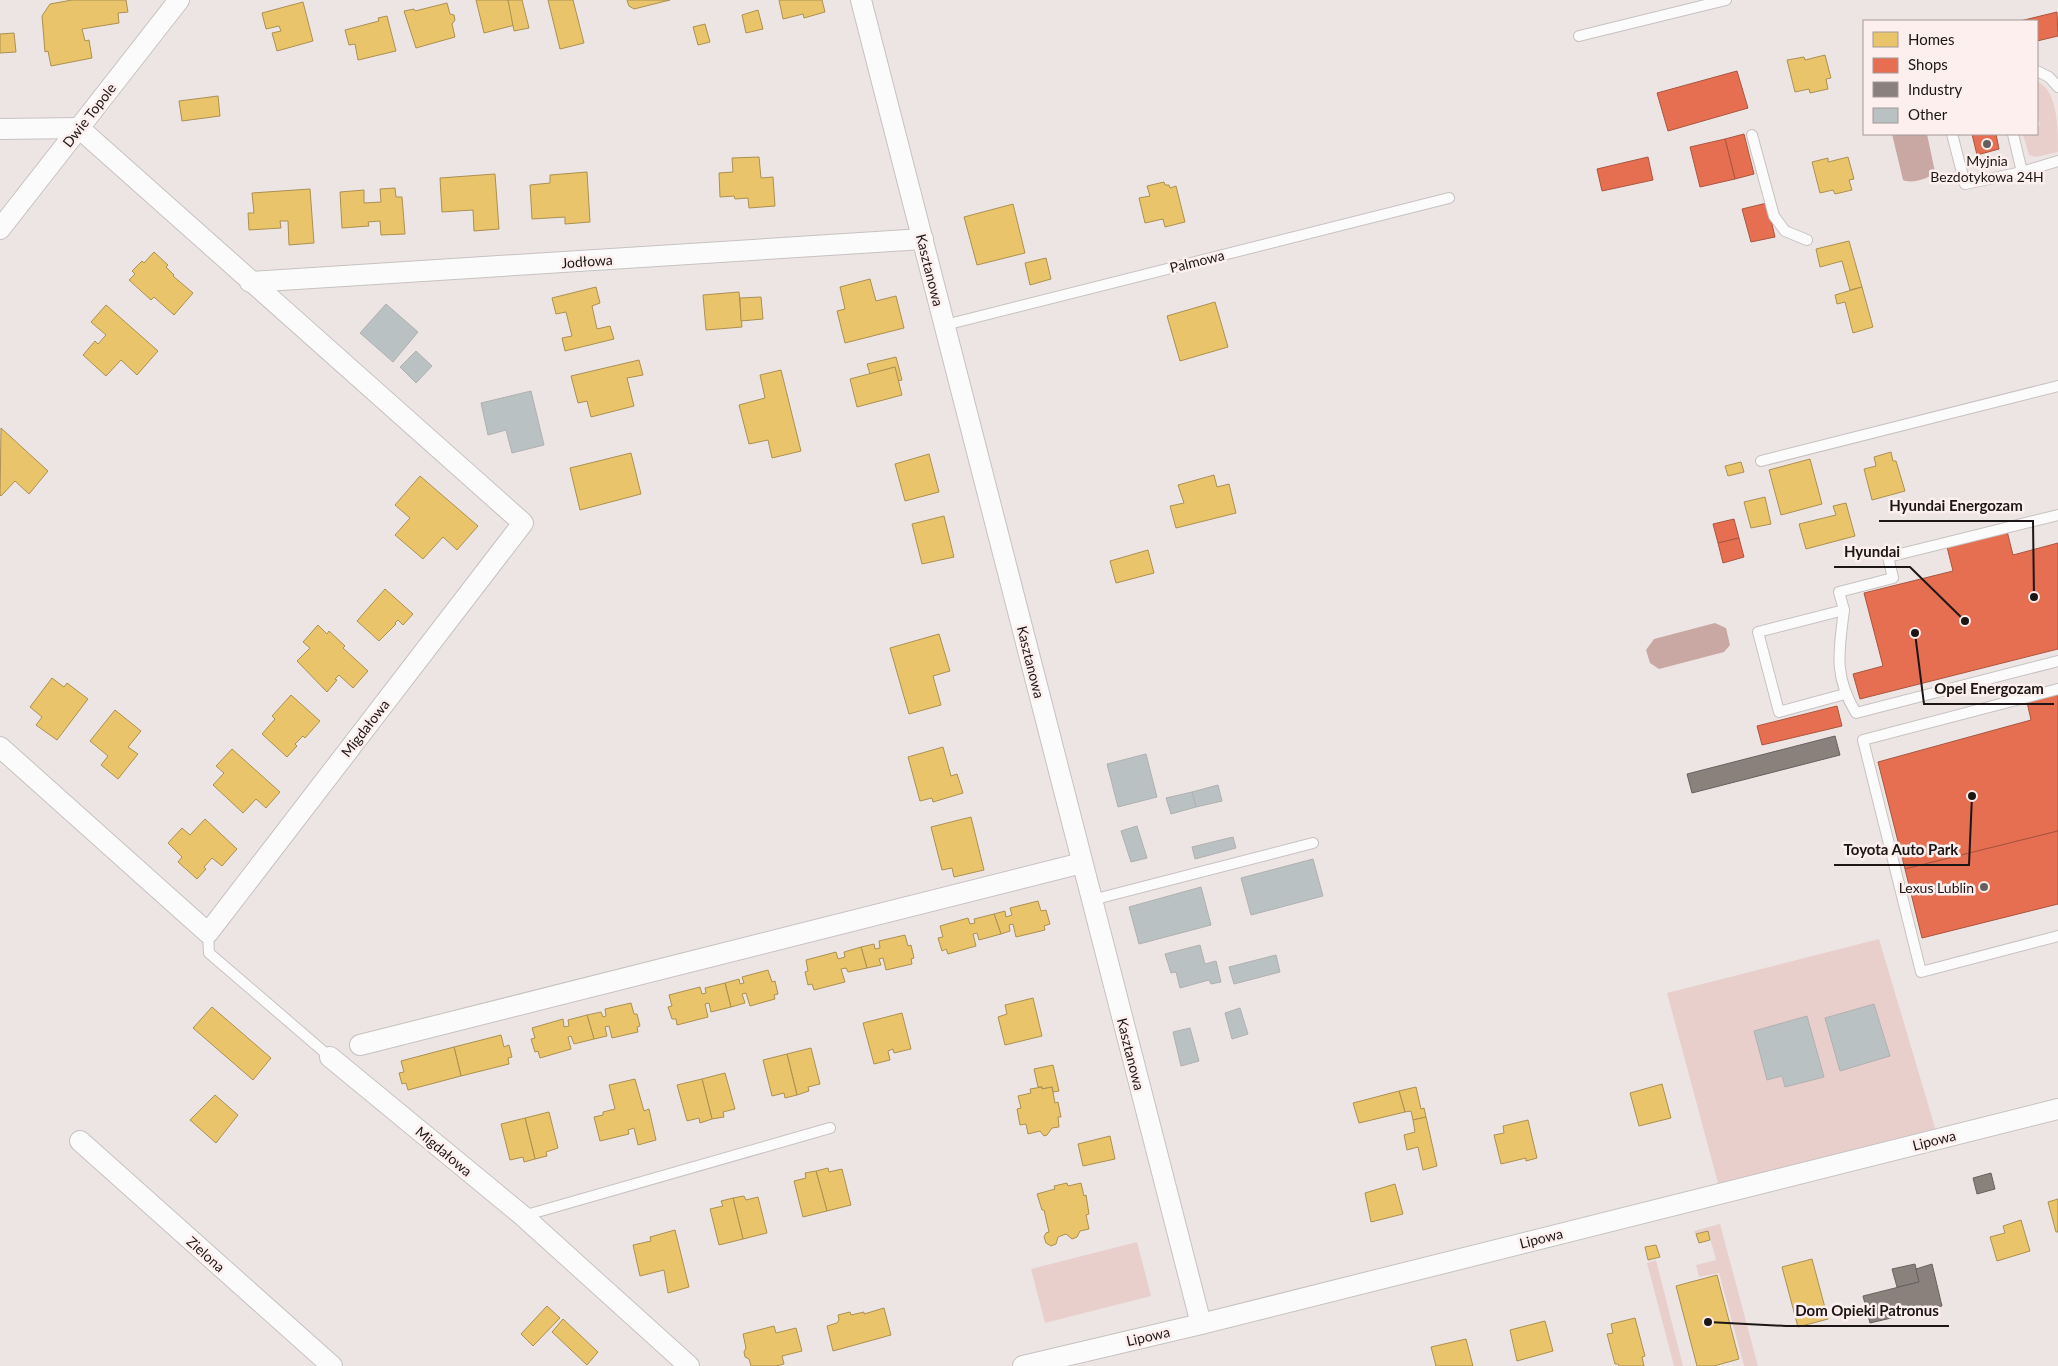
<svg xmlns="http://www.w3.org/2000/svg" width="2058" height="1366" viewBox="0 0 2058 1366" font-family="Lato,sans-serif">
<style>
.green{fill:#e9cfcc}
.water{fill:#c9a7a3}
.homes{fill:#e9c46a;stroke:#ac9051}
.shops{fill:#e76f51;stroke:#aa553f}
.industry{fill:#8a817c;stroke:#69615d}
.building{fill:#bac1c3;stroke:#b1b0b0}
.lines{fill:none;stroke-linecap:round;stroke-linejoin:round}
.lane-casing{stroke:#c7c2c1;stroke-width:12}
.street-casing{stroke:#c7c2c1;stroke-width:22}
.lane{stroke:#fcfbfb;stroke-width:10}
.street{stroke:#fcfbfb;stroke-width:20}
.poi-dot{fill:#655f5e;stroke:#fdefee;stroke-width:2}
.labels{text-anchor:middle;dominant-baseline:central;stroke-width:5;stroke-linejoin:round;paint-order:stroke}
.street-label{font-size:14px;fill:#1c1716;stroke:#fdefee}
.poi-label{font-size:14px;fill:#1c1716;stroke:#fdefee}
.leader{fill:none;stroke:#1c1716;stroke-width:2}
.callout-dot{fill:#1c1716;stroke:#fdefee;stroke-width:2}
.callout-label{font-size:15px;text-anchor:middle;font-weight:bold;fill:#1c1716;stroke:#fdefee;stroke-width:5;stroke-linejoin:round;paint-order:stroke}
</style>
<rect width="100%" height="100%" fill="#ece5e4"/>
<g class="green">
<path d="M2037,81C2058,91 2058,127 2058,152L2036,157L2029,155L2023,135L2037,134V126L2040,125L2037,115Z"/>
<path d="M1879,939L1936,1131L1719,1187L1667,993Z"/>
<path d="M1720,1224L1758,1366H1744L1719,1273L1699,1277L1696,1265L1716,1260L1708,1231L1695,1234L1694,1231Z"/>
<path d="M1137,1242L1151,1296L1045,1323L1031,1269Z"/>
<path d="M1656,1260L1683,1366H1674L1647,1263Z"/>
</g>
<g class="water">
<path d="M1892,134H1927L1935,172C1929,179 1911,184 1903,180Z"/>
<path d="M1715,623L1726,628L1730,645L1724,652L1659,669L1650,663L1646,650L1654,639Z"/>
</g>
<g class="homes">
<path d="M72,0H126L128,12L118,13L119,23L82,29L85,41L89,40L92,58L51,66L48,51L45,52L42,16L50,4Z"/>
<path d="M476,0H508L515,25L484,33Z"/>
<path d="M508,0H522L529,28L514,31Z"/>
<path d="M548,0H573L584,43L560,49Z"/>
<path d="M627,0H670L634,9L629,6Z"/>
<path d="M779,0H822L825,12L804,18L803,14L783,19Z"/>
<path d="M303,2L313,41L277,51L272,33L281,31L279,26L266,29L262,13Z"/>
<path d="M447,3L450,14L454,15L455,20L452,24L455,37L416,48L404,11L414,9L415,11Z"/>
<path d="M758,10L763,29L746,33L742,15Z"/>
<path d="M387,16L396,51L358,60L355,44L349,45L345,30L379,21L378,18Z"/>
<path d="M705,24L710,42L698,45L693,27Z"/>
<path d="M14,33L16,52L0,53V34Z"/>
<path d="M1825,55L1831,78L1826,79L1828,89L1810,93L1809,89L1795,92L1787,60L1804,57L1805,60Z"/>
<path d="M218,96L220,116L182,121L179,101Z"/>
<path d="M759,157L761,178L773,177L775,206L749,208L748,198L735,199L734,196L720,197L719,173L733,172L732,158Z"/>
<path d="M1848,157L1854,179L1849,180L1852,190L1835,194L1833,190L1820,193L1812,162L1828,158V162Z"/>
<path d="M587,172L590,222L565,224V217L532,219L530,185L550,183V175Z"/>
<path d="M495,174L499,229L474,231L473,210L442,212L440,178Z"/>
<path d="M1164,182L1165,185H1169L1170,188L1176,186L1185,222L1165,227L1163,219L1145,223L1139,198L1150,196L1147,186Z"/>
<path d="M395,188L396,197H402L405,234L381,235L380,221L368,222L369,226L342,228L340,192L364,190V203L381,202L380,189Z"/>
<path d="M310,189L314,243L289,245L288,221H280L281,228L249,230L248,213H254L252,193Z"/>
<path d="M1013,204L1025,253L977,265L964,217Z"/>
<path d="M1849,241L1862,287L1850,290L1842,261L1820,267L1816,249Z"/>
<path d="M154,252L168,265L166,267L174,275L173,276L193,293L174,315L154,297L151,300L129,280L135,274L132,271L142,261L144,263Z"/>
<path d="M1046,258L1051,279L1030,285L1025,263Z"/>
<path d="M870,279L876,301L896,296L904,328L845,343L837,311L845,309L840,287Z"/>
<path d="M596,287L600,303L592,306L597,329L610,326L614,339L565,351L562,338L572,336L566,312L556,314L552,298Z"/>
<path d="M1862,287L1873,327L1853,333L1845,302L1837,304L1835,295Z"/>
<path d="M739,292L742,327L706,330L703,295Z"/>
<path d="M761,297L763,319L741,321L740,298Z"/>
<path d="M1215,302L1228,347L1180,361L1167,316Z"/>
<path d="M106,305L158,351L137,375L121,360L106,376L83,355L95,341L98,344L106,335L91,322Z"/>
<path d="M896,357L902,380L898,381L895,367L870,374L867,364Z"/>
<path d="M639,360L643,375L627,378L634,406L591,417L587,401L578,403L571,376Z"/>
<path d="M895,367L902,395L857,407L850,379Z"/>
<path d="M781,370L801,451L772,458L768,440L749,444L739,405L765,398L760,375Z"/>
<path d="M1,428L48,471L29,494L15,481L1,496L0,495Z"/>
<path d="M1891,452L1893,461H1896L1905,491L1872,500L1864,469L1876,466L1874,457Z"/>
<path d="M631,453L641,494L580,510L570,468Z"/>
<path d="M929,454L939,492L905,501L895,464Z"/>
<path d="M1810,459L1822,504L1781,515L1769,470Z"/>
<path d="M1741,462L1744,472L1728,476L1725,466Z"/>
<path d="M1214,475L1217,487L1229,484L1236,513L1176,528L1170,506L1184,503L1178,485Z"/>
<path d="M420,476L478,526L457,550L443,537L423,559L395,535L410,518L395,505Z"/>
<path d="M1765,497L1771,524L1751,528L1744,502Z"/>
<path d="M1846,503L1855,536L1806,549L1799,524L1836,515L1833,506Z"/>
<path d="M944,516L954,557L922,564L912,524Z"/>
<path d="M1148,550L1154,573L1116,583L1110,561Z"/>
<path d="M385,589L413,614L403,625L398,620L395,623L396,624L379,641L357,621Z"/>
<path d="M318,625L327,634L329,631L345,646L343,648L368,671L353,688L339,675L335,679L337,680L327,692L297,661L310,648L303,642Z"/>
<path d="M939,634L950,671L933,676L941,705L909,714L890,648Z"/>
<path d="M52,678L64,687L67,683L88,699L57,740L36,725L42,717L30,707Z"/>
<path d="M291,695L320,721L305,738L303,736L295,744L297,746L287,757L262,734L275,719L272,716Z"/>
<path d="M115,710L141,731L128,747L138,754L118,779L101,765L108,756L90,741Z"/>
<path d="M943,747L951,776L957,774L963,793L933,802L932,798L920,801L908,757Z"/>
<path d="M232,749L280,792L266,808L256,799L243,813L213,785L224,773L216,766Z"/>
<path d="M971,817L984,870L954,877L952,868L942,870L931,827Z"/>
<path d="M205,819L237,849L222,866L212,858L204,867L206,869L197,879L178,862L182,857L168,843L182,828L190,835Z"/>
<path d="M1038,901L1041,911L1046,910L1050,924L1044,926L1045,930L1016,937L1013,924L1009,925L1010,931L1001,934L994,914L1005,911L1006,917L1012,915L1010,908Z"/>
<path d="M994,914L1001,934L979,940L977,933L973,934L976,946L948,954L946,949L942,951L938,938L943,937L940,926L968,918L970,924L975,923L974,919Z"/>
<path d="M905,935L908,946L911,945L914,958L911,959L912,964L886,970L883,958L879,959L881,965L867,968L861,947L874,944L875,949L880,948L879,941Z"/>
<path d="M861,947L867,968L848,972L846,968L841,969L845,982L814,990L812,984L808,985L805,972L808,971L806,960L836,952L838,959L845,957L844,952Z"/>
<path d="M768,970L772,982L775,981L778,994L774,995L775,999L750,1006L746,993L742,994L745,1003L731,1007L725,983L739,979L740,984L744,983L742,977Z"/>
<path d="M725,983L731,1007L711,1012L709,1003L705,1004L708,1017L677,1025L676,1019H672L668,1007L672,1006L669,995L700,987L702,994L706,993L705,988Z"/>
<path d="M1033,998L1042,1036L1005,1045L998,1017L1007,1014L1005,1005Z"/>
<path d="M631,1003L634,1014H637L640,1026L637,1027L638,1032L612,1038L609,1026L605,1027L607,1036L594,1039L587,1015L601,1012L603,1017L606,1016L605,1009Z"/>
<path d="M212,1007L271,1058L253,1080L193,1028Z"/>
<path d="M902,1013L911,1049L894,1053L893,1049L888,1051L890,1060L874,1064L863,1023Z"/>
<path d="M587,1015L594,1039L574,1044L571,1036L568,1037L571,1049L540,1058L538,1051L535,1052L531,1039L535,1038L532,1028L563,1019L564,1027L569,1026L568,1020Z"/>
<path d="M501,1035L504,1047L509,1045L512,1057L508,1058L509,1064L461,1076L454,1047Z"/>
<path d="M454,1047L461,1076L408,1090L406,1083L402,1084L399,1073L404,1072L401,1061Z"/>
<path d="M811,1048L820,1084L808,1087L809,1091L797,1095L787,1054Z"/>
<path d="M787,1054L797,1095L785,1098L784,1093L772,1096L763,1060Z"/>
<path d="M1053,1065L1059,1091L1053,1092L1052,1087L1042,1089V1087H1038L1034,1069Z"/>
<path d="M725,1073L735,1109L723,1112L724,1117L712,1119L702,1079Z"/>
<path d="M635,1079L644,1111L649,1109L656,1140L638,1145L634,1128L628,1130L629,1134L600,1141L594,1117L603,1115V1112L615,1109L609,1085Z"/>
<path d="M702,1079L712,1119L700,1123L699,1118L687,1121L677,1085Z"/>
<path d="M1662,1084L1671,1118L1639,1126L1630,1093Z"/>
<path d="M1042,1087V1089L1052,1087L1055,1103L1058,1102L1061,1117H1058L1059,1127L1052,1128L1047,1135L1044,1136L1040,1131L1028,1134L1026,1124L1020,1125L1017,1109L1021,1108L1018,1096L1031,1093L1030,1089Z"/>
<path d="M1416,1087L1421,1109L1424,1108L1426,1117L1413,1120L1411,1111L1405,1112L1399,1091Z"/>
<path d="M1399,1091L1405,1112L1359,1123L1353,1103Z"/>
<path d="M215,1095L238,1115L216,1143L190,1120Z"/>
<path d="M549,1112L558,1148L546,1152L547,1156L535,1159L525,1118Z"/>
<path d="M1426,1117L1437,1166L1423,1170L1418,1147L1407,1150L1404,1135L1415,1132L1413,1120Z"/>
<path d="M525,1118L535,1159L524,1162L523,1157L510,1160L501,1124Z"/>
<path d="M1528,1120L1537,1158L1526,1161V1158L1501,1164L1494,1135L1504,1133L1503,1126Z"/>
<path d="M1110,1136L1115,1159L1083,1166L1078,1144Z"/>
<path d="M828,1168L829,1172L842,1169L851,1205L827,1211L816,1171Z"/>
<path d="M816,1171L827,1211L803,1217L794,1181L806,1178L805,1173Z"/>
<path d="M1067,1183L1068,1186L1081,1183L1084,1196L1086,1195L1089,1214L1086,1215L1089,1229L1080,1231L1077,1237L1072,1239L1066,1234L1058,1237L1056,1244L1051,1246L1046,1243L1044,1237L1046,1233L1049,1232L1044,1210H1042L1037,1194L1055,1189L1054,1186Z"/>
<path d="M1395,1184L1403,1214L1371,1222L1365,1193Z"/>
<path d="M744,1196L746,1200L758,1197L767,1233L743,1239L733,1198Z"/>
<path d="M733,1198L743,1239L719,1245L710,1209L723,1206L721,1201Z"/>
<path d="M2058,1199V1232H2056L2048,1202Z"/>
<path d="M2021,1220L2030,1251L1997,1261L1990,1237L2005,1233L2003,1226Z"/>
<path d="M675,1230L689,1287L668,1293L664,1270L640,1276L633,1245L651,1241L650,1237Z"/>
<path d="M1708,1231L1710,1240L1699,1243L1696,1234Z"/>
<path d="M1656,1245L1660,1257L1648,1260L1645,1247Z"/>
<path d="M1812,1259L1828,1319L1798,1327L1782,1267Z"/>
<path d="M1717,1275L1739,1359L1714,1366H1697L1676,1286Z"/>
<path d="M547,1306L560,1318L533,1346L521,1334Z"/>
<path d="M884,1308L891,1335L833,1351L827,1326L837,1323L839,1320L838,1315L850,1312L851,1315L864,1312V1314Z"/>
<path d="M1635,1318L1645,1356L1642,1357L1644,1366H1619L1618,1364H1615L1607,1334L1613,1333L1611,1324Z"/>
<path d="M563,1319L598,1352L587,1365L552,1332Z"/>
<path d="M1545,1321L1553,1351L1517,1361L1510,1330Z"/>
<path d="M774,1326L776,1333L796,1328L802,1351L782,1356L784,1364L776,1366H751L749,1359L745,1357L744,1352L746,1348L743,1334Z"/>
<path d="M1466,1339L1473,1366H1436L1431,1347Z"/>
</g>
<g class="shops">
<path d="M2057,12L2058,36L2037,41V21H2020Z"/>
<path d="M1737,71L1748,108L1668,131L1657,93Z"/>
<path d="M1744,134L1754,174L1735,179L1725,139Z"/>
<path d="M1972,134H1996L1999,149L1977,155Z"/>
<path d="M1725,139L1735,179L1700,187L1690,147Z"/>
<path d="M1648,157L1653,180L1602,191L1597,169Z"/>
<path d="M1767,203L1775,237L1751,242L1742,209Z"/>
<path d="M1734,519L1739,538L1718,543L1713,524Z"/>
<path d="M2007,531L2013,555L2058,543V649L1860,699L1853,674L1883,666L1864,593L1953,571L1947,547Z"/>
<path d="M1739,538L1744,557L1723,563L1718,543Z"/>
<path d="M2058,694V831L1905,869L1878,762L2031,720L2027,702Z"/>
<path d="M1837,706L1842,726L1762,745L1757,726Z"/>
<path d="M2058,831V904L1922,938L1905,869Z"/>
</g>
<g class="industry">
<path d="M1835,736L1840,755L1692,793L1687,774Z"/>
<path d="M1991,1173L1995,1189L1977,1194L1973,1178Z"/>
<path d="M1915,1264L1919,1282L1897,1287L1892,1269Z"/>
<path d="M1932,1264L1942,1306L1870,1323L1863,1296L1919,1282L1916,1269Z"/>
</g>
<g class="building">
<path d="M386,304L418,332L393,362L360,333Z"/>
<path d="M416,351L432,366L416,383L400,367Z"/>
<path d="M531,391L544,445L512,453L506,430L488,435L481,403Z"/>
<path d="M1146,754L1157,797L1118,807L1107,764Z"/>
<path d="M1218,785L1222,801L1196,807L1192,792Z"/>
<path d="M1192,792L1196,807L1171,814L1166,798Z"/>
<path d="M1137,826L1147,858L1131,862L1121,831Z"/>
<path d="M1233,837L1236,848L1195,859L1192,847Z"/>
<path d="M1313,859L1323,896L1251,915L1241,878Z"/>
<path d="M1201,887L1211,925L1139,944L1129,907Z"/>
<path d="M1200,945L1205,964L1216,961L1221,982L1211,984L1209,980L1180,988L1176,972L1171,973L1165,954Z"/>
<path d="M1276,955L1280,972L1234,984L1229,967Z"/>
<path d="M1874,1004L1890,1056L1840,1071L1825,1018Z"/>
<path d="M1240,1008L1248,1034L1232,1039L1225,1013Z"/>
<path d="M1807,1016L1824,1077L1785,1087L1782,1076L1767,1080L1754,1031Z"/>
<path d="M1190,1028L1199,1061L1181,1066L1173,1032Z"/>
</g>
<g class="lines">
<g class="lane-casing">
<g id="lane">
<path d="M1579,36L1726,0"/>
<path d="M2037,71L2049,77L2058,87"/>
<path d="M1952,134L1965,184L2022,172L2058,161"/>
<path d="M2013,134L2022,172"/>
<path d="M1752,135L1774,216L1785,231L1807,240"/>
<path d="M945,325L1449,198"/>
<path d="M1761,461L2058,386"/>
<path d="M1844,610C1839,651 1833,675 1856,713L2058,661"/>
<path d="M2058,689L1863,740L1921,972L2058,936"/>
<path d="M1845,694L1779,712L1758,632L1844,610L1839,592L1893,578L1888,557L2058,515"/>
<path d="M1092,900L1313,843"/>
<path d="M208,933L209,953L330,1057"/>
<path d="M523,1216L830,1128"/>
</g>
</g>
<g class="street-casing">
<g id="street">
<path d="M861,0L1201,1324"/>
<path d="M0,129L79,128L523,523L208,933L0,747"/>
<path d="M0,229L179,0"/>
<path d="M250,282L923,239"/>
<path d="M360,1045L1082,863"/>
<path d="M330,1057L523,1216L689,1366"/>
<path d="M80,1141L332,1366"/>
<path d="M1023,1366L1201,1324L2058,1109"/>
</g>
</g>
<use href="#lane" class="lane"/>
<use href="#street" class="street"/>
</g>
<g class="poi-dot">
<circle cx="1987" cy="144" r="5"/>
<circle cx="1984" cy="887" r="5"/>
</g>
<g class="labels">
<g class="street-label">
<text transform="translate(89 115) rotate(-52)">Dwie Topole</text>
<text transform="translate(587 261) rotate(-4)">Jodłowa</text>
<text transform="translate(1197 261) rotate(-14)">Palmowa</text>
<text transform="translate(930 270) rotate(76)">Kasztanowa</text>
<text transform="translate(1031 662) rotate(76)">Kasztanowa</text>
<text transform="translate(365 728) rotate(-52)">Migdałowa</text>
<text transform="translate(1131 1054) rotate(76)">Kasztanowa</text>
<text transform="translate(1934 1140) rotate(-14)">Lipowa</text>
<text transform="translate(444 1151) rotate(40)">Migdałowa</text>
<text transform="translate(1541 1238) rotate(-14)">Lipowa</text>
<text transform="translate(206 1254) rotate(42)">Zielona</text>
<text transform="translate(1148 1336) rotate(-13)">Lipowa</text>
</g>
<g class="poi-label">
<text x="1987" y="160">Myjnia<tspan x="1987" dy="16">Bezdotykowa 24H</tspan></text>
<text x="1974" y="887" text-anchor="end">Lexus Lublin</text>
</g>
</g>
<path class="leader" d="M2034 597L2033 521H1879M1965 621L1910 567H1834M1915 633L1924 704H2054M1972 796L1969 865H1834M1708 1322L1786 1326H1949"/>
<g class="callout-dot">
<circle cx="2034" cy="597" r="5"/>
<circle cx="1965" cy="621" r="5"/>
<circle cx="1915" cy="633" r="5"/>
<circle cx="1972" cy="796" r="5"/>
<circle cx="1708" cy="1322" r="5"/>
</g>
<g class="callout-label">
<text x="1956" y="511">Hyundai Energozam</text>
<text x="1872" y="557">Hyundai</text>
<text x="1989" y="694">Opel Energozam</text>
<text x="1901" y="855">Toyota Auto Park</text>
<text x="1867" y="1316">Dom Opieki Patronus</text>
</g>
<rect x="1863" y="20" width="175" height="115" fill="#fdefee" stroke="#a39998"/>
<rect x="1873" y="32" width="25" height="15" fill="#e9c46a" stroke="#a39998"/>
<text x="1908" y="45" font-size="15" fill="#1c1716">Homes</text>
<rect x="1873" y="58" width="25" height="15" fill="#e76f51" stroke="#a39998"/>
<text x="1908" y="70" font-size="15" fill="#1c1716">Shops</text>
<rect x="1873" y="82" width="25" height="15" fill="#8a817c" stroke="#a39998"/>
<text x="1908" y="95" font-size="15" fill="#1c1716">Industry</text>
<rect x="1873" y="108" width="25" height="15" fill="#bac1c3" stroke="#a39998"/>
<text x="1908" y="120" font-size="15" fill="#1c1716">Other</text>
</svg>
